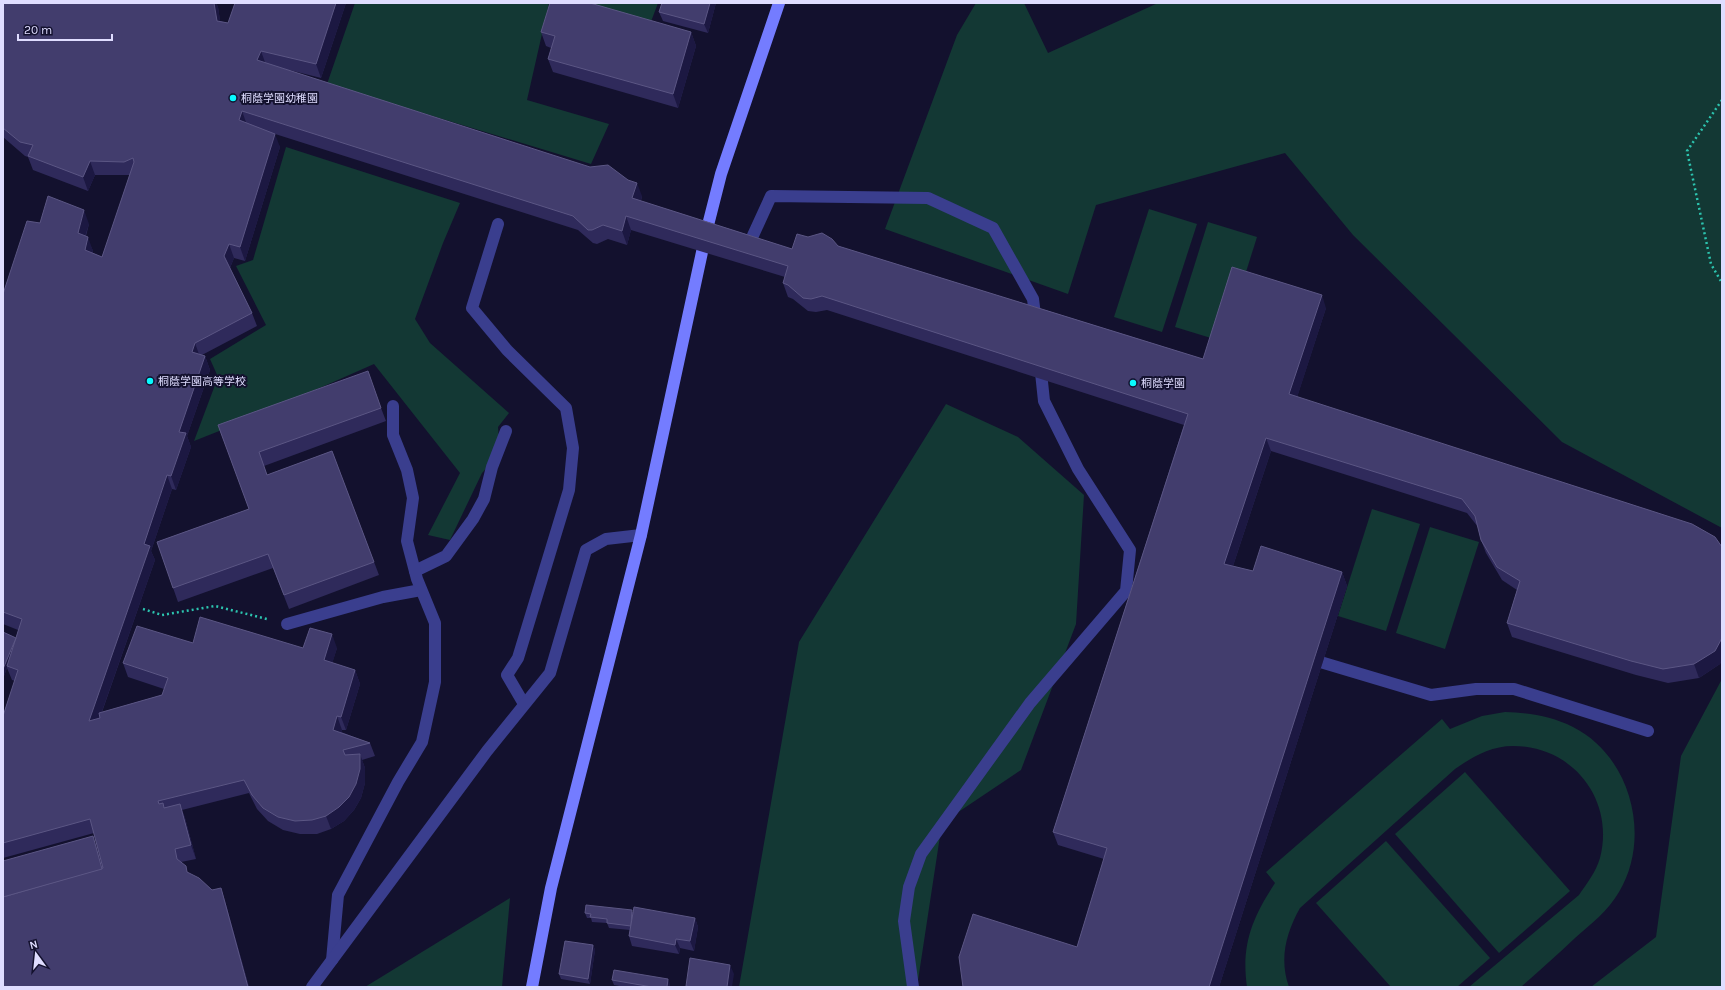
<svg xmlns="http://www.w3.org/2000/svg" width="1725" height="990" viewBox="0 0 1725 990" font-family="Karla,'Noto Sans JP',sans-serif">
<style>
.green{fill:#133834}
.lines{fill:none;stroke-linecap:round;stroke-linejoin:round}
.path{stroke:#2cc4af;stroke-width:2.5;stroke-dasharray:2 3;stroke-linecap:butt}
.lane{stroke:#3a3e8e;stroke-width:12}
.street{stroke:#3a3e8e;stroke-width:12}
.secondary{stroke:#747cff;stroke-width:12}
.wall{fill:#2f2a5b}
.shaded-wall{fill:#1c1842}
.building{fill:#423d6d;stroke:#5b5684}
.poi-dot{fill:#09faff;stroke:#13112e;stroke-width:1.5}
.labels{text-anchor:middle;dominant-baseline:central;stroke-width:4;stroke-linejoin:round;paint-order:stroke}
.poi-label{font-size:11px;fill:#dfddff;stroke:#13112e;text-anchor:start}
</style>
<rect width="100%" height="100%" fill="#13112e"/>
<g class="green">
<path d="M355,3H549L527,100L609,124L591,164L327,84Z"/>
<path d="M572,3H658L649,27Z"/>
<path d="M976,3H1024L1048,53L1158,3H1722V528L1562,442L1353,235L1285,153L1096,205L1068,294L885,229L957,35Z"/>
<path d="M286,147L460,203L443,243L415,319L430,343L509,413L498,427L500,454L482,473L450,540L428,535L460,473L374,364L247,420L194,441L218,377L210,359L266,325L236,266L253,260Z"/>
<path d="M1149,209L1197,224L1162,332L1114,317Z"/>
<path d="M1208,222L1257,237L1224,342L1175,327Z"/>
<path d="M946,404L1018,437L1084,495L1076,624L1021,770L942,823L917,987H739L799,642Z"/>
<path d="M1372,509L1420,524L1386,631L1338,616Z"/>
<path d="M1430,527L1479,542L1445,649L1396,633Z"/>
<path d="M1722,679V987H1591L1656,937L1681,756Z"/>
<path d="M1505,712C1530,713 1551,716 1573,727C1631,756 1652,837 1619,892C1608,911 1591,924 1575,938C1557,955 1539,971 1521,987H1469L1579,895C1587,883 1596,872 1600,858C1615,800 1573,746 1513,746C1491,746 1472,757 1455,769L1300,908C1286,933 1279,959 1289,987H1247C1241,945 1252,918 1275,883L1266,872L1442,719L1450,729L1482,716Z"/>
<path d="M1465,772L1570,891L1499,953L1395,834Z"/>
<path d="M1386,841L1490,958L1457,987H1391L1316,903Z"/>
<path d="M510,898L502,987H365Z"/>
</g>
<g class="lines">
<g class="path">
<path d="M1722,100L1687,151L1711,264L1722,283"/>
<path d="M143,609L162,615L215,606L267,619"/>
</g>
<g class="lane">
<path d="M498,224L472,308L507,350L566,408L573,448L569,490L518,658L507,675L524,704"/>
<path d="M741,239L750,242L771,196L928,198L993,228L1033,299L1036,323"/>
<path d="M415,571L446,556L473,519L484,499L492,467L506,431"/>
<path d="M287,624L383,597L421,590"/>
<path d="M1307,658L1431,695L1476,689H1514L1648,731"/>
<path d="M332,960L338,895L398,782L422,742L435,682V623L417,579L407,541L413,498L407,470L393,435V406"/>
<path d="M913,987L904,921L909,887L921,854L1030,703L1126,591L1130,550L1078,469L1044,401L1040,363"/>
</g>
<path class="street" d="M312,987L487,751L550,673L586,550L606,539L641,535"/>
<path class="secondary" d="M532,987L551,888L641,535L707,229L721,174L779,3"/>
</g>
<g class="wall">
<path d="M3,3H216L218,7L220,21L228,23L346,3L321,78L289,70L642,196L641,201L792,249L838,246L1203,359L1326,308L1297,397L1722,547V660L1720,664L1699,678L1668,683L1636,675L1512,637L1507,623L1517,590L1502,580L1486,553L1481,540L1478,527L1467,513L1271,451L1233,566L1253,571L1342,572L1347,586L1219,987H963L1077,947L1104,859L1058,845L1053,832L1184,425L827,310L816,312L808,311L793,299L788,297L783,283L785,277L631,230L627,245L608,239L597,244L593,243L578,230L272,133L280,147L245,261L234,258L230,268L252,313L257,326L202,355L205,356L210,370L187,436L191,447L176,490L172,489L151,551L155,560L102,712L162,695L164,689L128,677L123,663L193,643L303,648H337L332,663L355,670L360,684L346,730H342L341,732L370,743L375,756L362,760L365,768V783L361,798L354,810L344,821L331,829L317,834H300L283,830L268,821L257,809L249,793L182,810L185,818L196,859L181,862L188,873L212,890L221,888L225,901L249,987H3L96,845L103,868L94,833L3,858V716L15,681L12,680L7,668L4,676L3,675V632L16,638L18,630L3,624V294L40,223L89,224L86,236L93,251V253L102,257L130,175H95L88,191L33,170L28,157L25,156L3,137Z"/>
<path d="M716,3L708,33L663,21L659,12Z"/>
<path d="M541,32H691L696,46L678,108L553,72L548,59L551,48L546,46Z"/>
<path d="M381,408L386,421L264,466L267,475L332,451L379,575L289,609L273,568L178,602L157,542L249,509L218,425Z"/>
<path d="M633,912L695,918L698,927L694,951L680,948L679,954L632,946L629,936L630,930L609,928L607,923L592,922L591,918H587L585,913Z"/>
<path d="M593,945L595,950L590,984L561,979L559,974Z"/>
<path d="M612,980L670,984L669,987H625L614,985Z"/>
</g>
<g class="shaded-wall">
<path d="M214,3H216L218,7L222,34L217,21Z"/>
<path d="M336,3H346L321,78L316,64Z"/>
<path d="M710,3H716L708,33L704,24Z"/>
<path d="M691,32L696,46L678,108L673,94Z"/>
<path d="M261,51L266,65L257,60Z"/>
<path d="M242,111L247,125L239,120Z"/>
<path d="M275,134L280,147L245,261L240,247Z"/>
<path d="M90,161L95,175L88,191L83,177Z"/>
<path d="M637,183L642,196L637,212L632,198Z"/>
<path d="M84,210L89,224L82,246L78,233Z"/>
<path d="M626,216L631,230L627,245L622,231Z"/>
<path d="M88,237L93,251L90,264L85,250Z"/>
<path d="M229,244L234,258L229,270L224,256Z"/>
<path d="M1322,295L1326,308L1294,407L1289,394Z"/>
<path d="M195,343L200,357L192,352Z"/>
<path d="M205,356L210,370L187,436L191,447L176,490L171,476L179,432Z"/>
<path d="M1266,438L1271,451L1229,578L1224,564Z"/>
<path d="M167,475L172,489L151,551L155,560L94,734L89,721L144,544Z"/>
<path d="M1342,572L1347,586L1219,987H1209Z"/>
<path d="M332,634L337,648L329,674L324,660Z"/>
<path d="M16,638L7,666V668L4,676L3,673V669Z"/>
<path d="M1722,638V660L1720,664L1699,678L1694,664Z"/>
<path d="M355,670L360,684L346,730L341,717Z"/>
<path d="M337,716L342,730L338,743L333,730Z"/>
<path d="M360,754L365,768V783L361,798L354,810L344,821L331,829L326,816Z"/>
<path d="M180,804L185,818L196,859L191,845Z"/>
<path d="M93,836L96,845L106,881L103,872Z"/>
<path d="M221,888L225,901L249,987H248Z"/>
<path d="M695,918L698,927L694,951L690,941Z"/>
<path d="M676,939L680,948L679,954L675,945Z"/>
<path d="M593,945L595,950L590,984L588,979Z"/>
<path d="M730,965L734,974L732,987H727Z"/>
<path d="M668,979L670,984L669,987H667Z"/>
</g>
<g class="building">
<path d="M3,3H214L217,21L228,23L235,3H336L316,64L261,51L257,60L590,167L608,165L628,180L637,183L632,198L792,249L797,234L808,237L822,233L832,239L838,246L1203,359L1232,267L1322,295L1289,394L1692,524L1715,537L1722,547V638L1715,651L1694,664L1663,669L1631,661L1507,623L1520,581L1497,567L1481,540L1475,516L1462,499L1266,438L1224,564L1253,571L1261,546L1342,572L1209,987H963L959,957L973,914L1077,947L1107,848L1053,832L1188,414L822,296L811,299L803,298L788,285L783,283L788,266L626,216L622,231L603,225L592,230H588L573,216L242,111L239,120L275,134L240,247L229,244L224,256L252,313L195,343L192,352L205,356L179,432L186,433L171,476L167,475L144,544L150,546L89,721L100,718L99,713L162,695L168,678L123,663L137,626L193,643L200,617L303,648L310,628L332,634L324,660L355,670L341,717L337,716L333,730L370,743L343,750L345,755L360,754V769L356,784L349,797L339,807L326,816L312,820L295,821L278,817L263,808L252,795L244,780L158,801L159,804L163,803L164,808L180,804L191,845L175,849L177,859L186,866L187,872L199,878L212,890L221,888L248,987H3V897L103,868L90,819L3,843V716L18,670L7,666L22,619L3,612V294L27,221L40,223L48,196L84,210L78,233L88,237L85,250L102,257L134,162L133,158L124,162L90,161L83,177L28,156L33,145L20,142L3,128Z"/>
<path d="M550,3H590L691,32L673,94L548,59L555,36L541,32Z"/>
<path d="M662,3H710L704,24L659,12Z"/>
<path d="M368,371L381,408L259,452L267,475L332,451L374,562L284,595L268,554L173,588L157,542L249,509L218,425Z"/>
<path d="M3,632L16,638L3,669Z"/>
<path d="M93,836L102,869L3,897V861Z"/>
<path d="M586,905L632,910L631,926L607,923V919L590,917L591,914L585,913Z"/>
<path d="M634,907L695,918L690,941L676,939L675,945L629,936Z"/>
<path d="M565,941L593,945L588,979L559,974Z"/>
<path d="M690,958L730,965L727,987H691L686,986Z"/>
<path d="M614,970L668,979L667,987H652L612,980Z"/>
</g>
<g class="poi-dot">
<circle cx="233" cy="98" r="4"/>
<circle cx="150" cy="381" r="4"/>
<circle cx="1133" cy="383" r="4"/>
</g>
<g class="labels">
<g class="poi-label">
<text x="241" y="98">桐蔭学園幼稚園</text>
<text x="158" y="381">桐蔭学園高等学校</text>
<text x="1141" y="383">桐蔭学園</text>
</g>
</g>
<rect width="1725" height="990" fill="none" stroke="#dfddff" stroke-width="8"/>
<g transform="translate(36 954) rotate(345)" stroke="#13112e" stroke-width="3" paint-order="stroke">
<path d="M0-3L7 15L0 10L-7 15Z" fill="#dfddff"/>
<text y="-6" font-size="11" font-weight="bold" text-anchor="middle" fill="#dfddff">N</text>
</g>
<path d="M18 34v6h94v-6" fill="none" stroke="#dfddff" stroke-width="2"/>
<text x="24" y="34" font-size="12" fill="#dfddff" stroke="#13112e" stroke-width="3" paint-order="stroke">20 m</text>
</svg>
